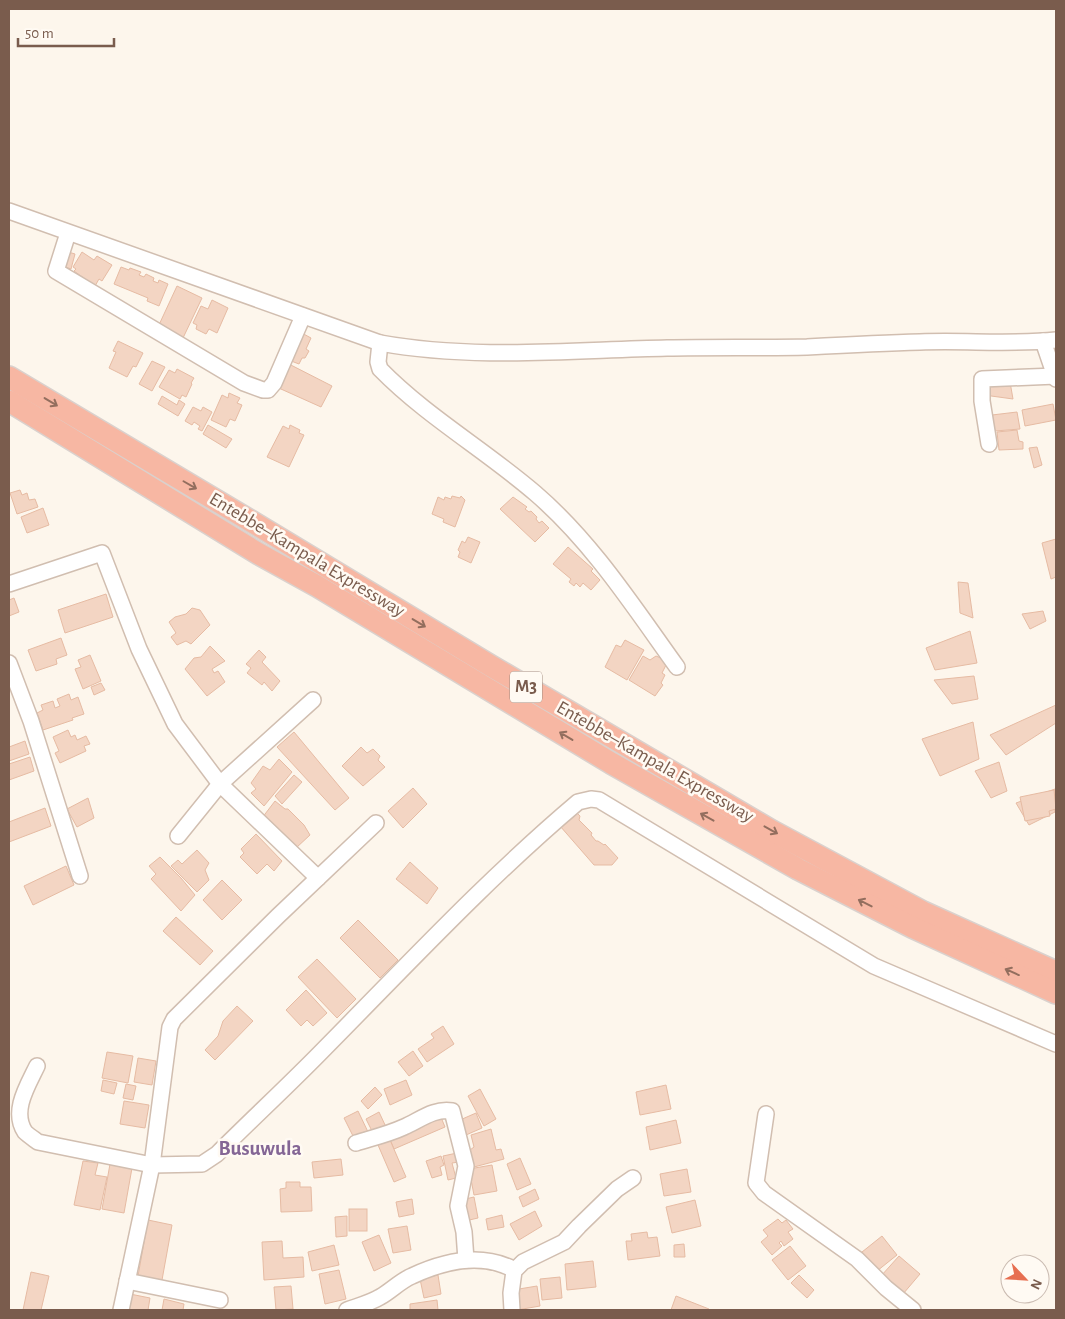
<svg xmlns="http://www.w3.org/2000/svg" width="1065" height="1319" viewBox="0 0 1065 1319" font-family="'Alegreya Sans',sans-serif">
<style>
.building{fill:#f3d5c3;stroke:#e6bba3}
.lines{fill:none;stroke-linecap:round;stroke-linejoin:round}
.minor-casing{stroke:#d1beb0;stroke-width:18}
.highway-casing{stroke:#dad1cd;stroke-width:24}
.minor{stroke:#fff;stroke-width:15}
.highway{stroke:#f7b7a3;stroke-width:21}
.oneway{stroke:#936e5e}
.labels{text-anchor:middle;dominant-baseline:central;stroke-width:5;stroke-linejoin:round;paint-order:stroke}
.shield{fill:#fffaf3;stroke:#a28b7f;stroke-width:1}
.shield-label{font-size:18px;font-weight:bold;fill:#7a5c4d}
.street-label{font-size:19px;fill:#7a5c4d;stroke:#fffaf3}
.quarter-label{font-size:21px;font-weight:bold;fill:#846695;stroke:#fffaf3}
</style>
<rect width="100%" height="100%" fill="#fdf6ec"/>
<g class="building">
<path d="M65,251L75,254L71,269L60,265Z"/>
<path d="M82,252L94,260L97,256L112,265L102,281L99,279L95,286L74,271L76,269L73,267Z"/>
<path d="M121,267L129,270L130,268L141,272L139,275L144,277L146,274L154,278L153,281L158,283L159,280L168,284L159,306L147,301L148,298L114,284Z"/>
<path d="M177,286L202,298L183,338L158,327Z"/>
<path d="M212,300L228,308L217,333L209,329L206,334L196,329L197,325L193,323L201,306L208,309Z"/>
<path d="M300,332L311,338L306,349L309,351L305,358H302L299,364L286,359Z"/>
<path d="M118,341L143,353L136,367L133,366L127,377L109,368L116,352L113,351Z"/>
<path d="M152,361L165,367L152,391L139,384Z"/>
<path d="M283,361L332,386L321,407L272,385Z"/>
<path d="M177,369L194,378L191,383L192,384L186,397L182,395L180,399L159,387L169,370L175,373Z"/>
<path d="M984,380L1010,382L1013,399L984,395Z"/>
<path d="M229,393L240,398L237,403L242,405L235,421L230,419L226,427L211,420L222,395L228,398Z"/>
<path d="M162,396L177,405L179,400L185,404L178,416L158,404Z"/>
<path d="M1053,404L1056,420L1025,426L1022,410Z"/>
<path d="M193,407L201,411L203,407L212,412L202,431L198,429L200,426L194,422L192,425L185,421Z"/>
<path d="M1017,412L1020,429L995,431L992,415Z"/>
<path d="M208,425L232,439L226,448L203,434Z"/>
<path d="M290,425L300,430L299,433L304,435L289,467L267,457L283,426L289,429Z"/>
<path d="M1017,430L1019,441L1023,442V449L999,450L997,432Z"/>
<path d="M1037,447L1042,465L1034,468L1029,448Z"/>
<path d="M20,490L22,495L27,493L29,500L35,499L38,507L17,514L10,493Z"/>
<path d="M452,496L460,498L461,496L465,500L455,527L443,522L444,519L432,514L438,497L444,500L445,497L451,499Z"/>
<path d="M513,497L527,507L525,509L529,512L531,511L537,517L536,519L539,523L542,521L549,528L535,542L500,509Z"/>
<path d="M43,508L49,525L27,533L21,517Z"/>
<path d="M468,537L480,542L471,563L458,557L460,552L458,550L462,541L465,543Z"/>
<path d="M1056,539V577L1051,579L1042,543Z"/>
<path d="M568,547L593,569L591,571L600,580L591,590L583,583L580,587L576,583L574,586L569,582L571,579L553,564Z"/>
<path d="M958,582L968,583L973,618L960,613Z"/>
<path d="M106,594L113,617L65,633L58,610Z"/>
<path d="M14,598L19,612L9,616V600Z"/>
<path d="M192,608L200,610L210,625L191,644L186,641L177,645L171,637L176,633L169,622L175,617L186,614Z"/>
<path d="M1043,611L1046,621L1030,629L1022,614Z"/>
<path d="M970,631L977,663L935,670L926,648Z"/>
<path d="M61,638L67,655L56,659L57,664L36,671L28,650Z"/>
<path d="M625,640L644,650L627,680L605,667L616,645L621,647Z"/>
<path d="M210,646L225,661L212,669L214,673L218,671L225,682L207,696L185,669L194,658L201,657Z"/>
<path d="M259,650L266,657L262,662L280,681L272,691L264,682L262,685L247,673L251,668L246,664Z"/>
<path d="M90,655L101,681L83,689L75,669L81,667L78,660Z"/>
<path d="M643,656L650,660L656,656L663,659L666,665L662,673L665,675L661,683L663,685L655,696L629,680Z"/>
<path d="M974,676L978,699L952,704L934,680Z"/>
<path d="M101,683L105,690L94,695L91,687Z"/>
<path d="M69,694L71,700L78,697L84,714L72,718L73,720L43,730L37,713L43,710L41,705L53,701L55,708L60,706L57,699Z"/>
<path d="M1056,705V723L1006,755L990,735Z"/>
<path d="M973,722L979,759L940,776L922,739Z"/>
<path d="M68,730L71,737L75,735L77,740L86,736L90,744L84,746L86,751L60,763L55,753L59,751L53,737Z"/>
<path d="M294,732L349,798L335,810L277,747Z"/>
<path d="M25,741L29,754L9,761V747Z"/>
<path d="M361,747L367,753L373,749L380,756L378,760L385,767L363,786L342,766Z"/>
<path d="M30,757L34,771L9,780V764Z"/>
<path d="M279,759L292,772L264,806L251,793L256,789L251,783L263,766L270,770Z"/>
<path d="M999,762L1007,791L991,798L975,771Z"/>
<path d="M294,775L302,782L282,804L275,796Z"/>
<path d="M413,788L427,804L403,828L388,811Z"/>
<path d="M1055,789V812L1029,825L1016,803Z"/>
<path d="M1054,790L1056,809L1049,811L1050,816L1025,821L1020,797Z"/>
<path d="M88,798L94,818L77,827L67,809Z"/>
<path d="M275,801L285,809H288L304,825L310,835L296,848L262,818Z"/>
<path d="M45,808L51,826L9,842V822Z"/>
<path d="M576,812L580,816L579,820L592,833L591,835L596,841H598L604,845L605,844L618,858L612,865H594L560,826Z"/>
<path d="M256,834L282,861L274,871L267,864L257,874L240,857L244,853L241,849Z"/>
<path d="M197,850L209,863L205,870L209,880L197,892L171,866L178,860L182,864Z"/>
<path d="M160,857L181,878L195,895L181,911L151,879L156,874L149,866Z"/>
<path d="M410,862L438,888L427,904L396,879Z"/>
<path d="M66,866L74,885L33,905L24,886Z"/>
<path d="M222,880L242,900L222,920L203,900Z"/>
<path d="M176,917L213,951L200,965L163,931Z"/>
<path d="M358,920L398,960L380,978L340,938Z"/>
<path d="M317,959L356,999L337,1018L298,977Z"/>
<path d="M306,990L327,1013L313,1026L307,1020L301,1026L286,1010Z"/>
<path d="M237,1006L253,1021L215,1060L205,1050L218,1036L223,1021Z"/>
<path d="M443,1026L454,1044L427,1062L418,1049L434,1038L431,1034Z"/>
<path d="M413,1051L423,1066L409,1076L398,1062Z"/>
<path d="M107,1052L133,1056L128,1083L102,1078Z"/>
<path d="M138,1058L156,1061L152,1085L134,1082Z"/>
<path d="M103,1080L117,1083L114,1094L101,1091Z"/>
<path d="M406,1080L412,1095L390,1105L384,1089Z"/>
<path d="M126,1084L136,1086L133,1100L123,1098Z"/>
<path d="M666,1085L671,1109L640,1115L636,1092Z"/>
<path d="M375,1087L382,1095L368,1109L361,1101Z"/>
<path d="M480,1089L496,1119L484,1126L468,1096Z"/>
<path d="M124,1101L149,1105L145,1128L120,1124Z"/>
<path d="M358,1111L369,1134L355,1140L344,1118Z"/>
<path d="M379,1112L386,1127L373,1133L366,1119Z"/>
<path d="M476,1113L482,1128L466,1135L460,1120Z"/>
<path d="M440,1115L445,1127L394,1149L389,1137Z"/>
<path d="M676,1120L681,1143L650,1150L646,1127Z"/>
<path d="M491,1129L496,1150L501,1149L504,1159L474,1167L470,1150L474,1147L471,1135Z"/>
<path d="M390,1140L406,1177L394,1182L378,1145Z"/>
<path d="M457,1153L459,1162L452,1163L456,1178L448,1180L443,1156Z"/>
<path d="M441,1156L444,1165L440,1167L442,1175L432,1178L426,1161Z"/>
<path d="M520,1158L531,1184L517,1190L507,1164Z"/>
<path d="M341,1159L343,1175L314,1178L312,1162Z"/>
<path d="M83,1161L98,1163L95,1175L107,1177L100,1210L74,1205Z"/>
<path d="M110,1164L132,1168L124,1213L102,1209Z"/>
<path d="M492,1165L497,1191L474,1195L469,1169Z"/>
<path d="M687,1169L691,1192L664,1196L660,1174Z"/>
<path d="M286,1182H300V1187H311L312,1211L281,1212L280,1189L286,1188Z"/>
<path d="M535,1189L539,1199L523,1207L519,1197Z"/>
<path d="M474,1197L478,1218L465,1221L461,1200Z"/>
<path d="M412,1199L414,1214L399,1217L396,1202Z"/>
<path d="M695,1200L701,1226L672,1233L666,1207Z"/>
<rect x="349" y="1209" width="18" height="22"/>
<path d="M535,1211L542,1226L519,1240L510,1224Z"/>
<path d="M502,1215L504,1227L488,1230L486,1219Z"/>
<path d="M347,1216V1236L336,1237L335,1217Z"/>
<path d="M778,1219L782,1223L786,1220L793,1229L788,1232L793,1239L784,1246L781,1241L779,1243L782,1246L772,1255L761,1242L768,1236L763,1230Z"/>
<path d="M148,1220L172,1225L162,1280L138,1276Z"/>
<path d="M407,1226L411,1250L393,1253L388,1229Z"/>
<path d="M647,1232L648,1238L657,1237L660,1256L628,1260L626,1241H632L631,1234Z"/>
<path d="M379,1235L391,1263L374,1271L362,1242Z"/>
<path d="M882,1236L897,1255L877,1271L862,1252Z"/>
<path d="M282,1241L283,1258L303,1257L304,1277L264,1280L262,1242Z"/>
<path d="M684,1244L685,1257H674V1245Z"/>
<path d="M334,1245L339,1265L312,1271L308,1252Z"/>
<path d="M790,1246L806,1266L788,1280L772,1260Z"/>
<path d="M899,1256L920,1274L903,1294L881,1276Z"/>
<path d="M593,1261L596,1287L567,1290L565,1264Z"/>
<path d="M339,1270L346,1299L325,1304L319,1274Z"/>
<path d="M31,1272L49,1276L41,1310H23Z"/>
<path d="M438,1275L441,1294L424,1298L420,1279Z"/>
<path d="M799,1275L814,1290L807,1298L791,1283Z"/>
<path d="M560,1277L562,1298L542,1300L540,1279Z"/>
<path d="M291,1286L293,1309L276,1310L274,1287Z"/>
<path d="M537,1286L540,1306L517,1310L513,1290Z"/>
<path d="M130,1294L150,1298L148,1310H127Z"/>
<path d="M676,1296L709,1309V1310H671Z"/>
<path d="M164,1299L184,1304L183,1310H162Z"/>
<path d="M437,1300L438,1310H410V1304Z"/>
</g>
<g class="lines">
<g class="minor-casing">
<g id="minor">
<path d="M9,211L380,343C474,360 571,350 667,348C713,347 760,348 807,347C844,345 882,343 920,342C965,340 1011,345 1056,340"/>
<path d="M68,233L56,271L244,383L263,390H268L274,383L303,316"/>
<path d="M1043,341L1056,379"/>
<path d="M380,343L378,362L380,369C426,416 485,450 535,493C592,542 633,606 677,667"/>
<path d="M989,444L982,401V379L1056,376"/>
<path d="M9,584L102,553L139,649L175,724L220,784L318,878"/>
<path d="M9,663L31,721L80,876"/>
<path d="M178,836L220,784L313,700"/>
<path d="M37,1066C28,1085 11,1111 25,1132C28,1135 34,1139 38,1142L152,1165L202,1164L217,1154C253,1118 290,1084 325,1048C408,964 488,878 578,802L591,799L599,800L874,966L1056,1044"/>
<path d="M766,1114L756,1183L764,1193L857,1259L886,1288L913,1310"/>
<path d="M356,1143C372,1138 389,1134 404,1127C420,1120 434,1108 452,1111L466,1166L458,1206L464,1232L466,1260"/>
<path d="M127,1281L220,1300"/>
<path d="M121,1310L152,1165L170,1027L174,1019L278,916L376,823"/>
<path d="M347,1310C358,1306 370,1303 380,1297C391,1291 400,1281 412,1276C444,1261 481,1253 513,1269L514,1271"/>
<path d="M512,1310L511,1293L514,1271L523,1262L564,1242L579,1226L617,1189L633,1178"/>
</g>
</g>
<g class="highway-casing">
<g id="highway">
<path d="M9,377L259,526L491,666L772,831L923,912L1056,972"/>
<path d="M9,401L259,554L317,586L611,763L798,869L912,927L1056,993"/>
</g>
</g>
<use href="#minor" class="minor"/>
<use href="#highway" class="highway"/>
</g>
<defs><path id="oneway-shaft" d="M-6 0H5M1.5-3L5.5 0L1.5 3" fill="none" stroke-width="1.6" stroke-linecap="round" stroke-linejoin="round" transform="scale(1.25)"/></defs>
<g class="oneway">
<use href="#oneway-shaft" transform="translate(51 402) rotate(31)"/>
<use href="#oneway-shaft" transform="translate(190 485) rotate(30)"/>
<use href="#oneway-shaft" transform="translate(419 623) rotate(31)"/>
<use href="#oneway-shaft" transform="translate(566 736) rotate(-149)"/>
<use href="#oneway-shaft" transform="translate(707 817) rotate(-151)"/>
<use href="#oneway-shaft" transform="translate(771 830) rotate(29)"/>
<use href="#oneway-shaft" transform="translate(865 903) rotate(-153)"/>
<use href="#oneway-shaft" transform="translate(1012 972) rotate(-156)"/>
</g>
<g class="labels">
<rect class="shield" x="510" y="671.5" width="32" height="31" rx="4"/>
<g class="shield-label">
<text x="526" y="687">M3</text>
</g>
<g class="street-label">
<text transform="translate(307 555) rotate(31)">Entebbe–Kampala Expressway</text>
<text transform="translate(655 762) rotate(30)">Entebbe–Kampala Expressway</text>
</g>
<g class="quarter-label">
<text x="260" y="1148">Busuwula</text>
</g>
</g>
<rect width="1065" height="1319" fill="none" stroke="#7a5c4d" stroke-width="20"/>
<g transform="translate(1025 1279) rotate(115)"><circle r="24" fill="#fffaf3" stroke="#cabbb1"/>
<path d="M0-4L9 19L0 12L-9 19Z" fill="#e76f51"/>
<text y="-8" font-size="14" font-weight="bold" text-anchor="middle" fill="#7a5c4d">N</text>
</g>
<path d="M18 38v8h96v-8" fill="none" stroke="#7a5c4d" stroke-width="2.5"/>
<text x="25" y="38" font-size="15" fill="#7a5c4d" stroke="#fffaf3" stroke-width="4" paint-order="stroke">50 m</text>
</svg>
